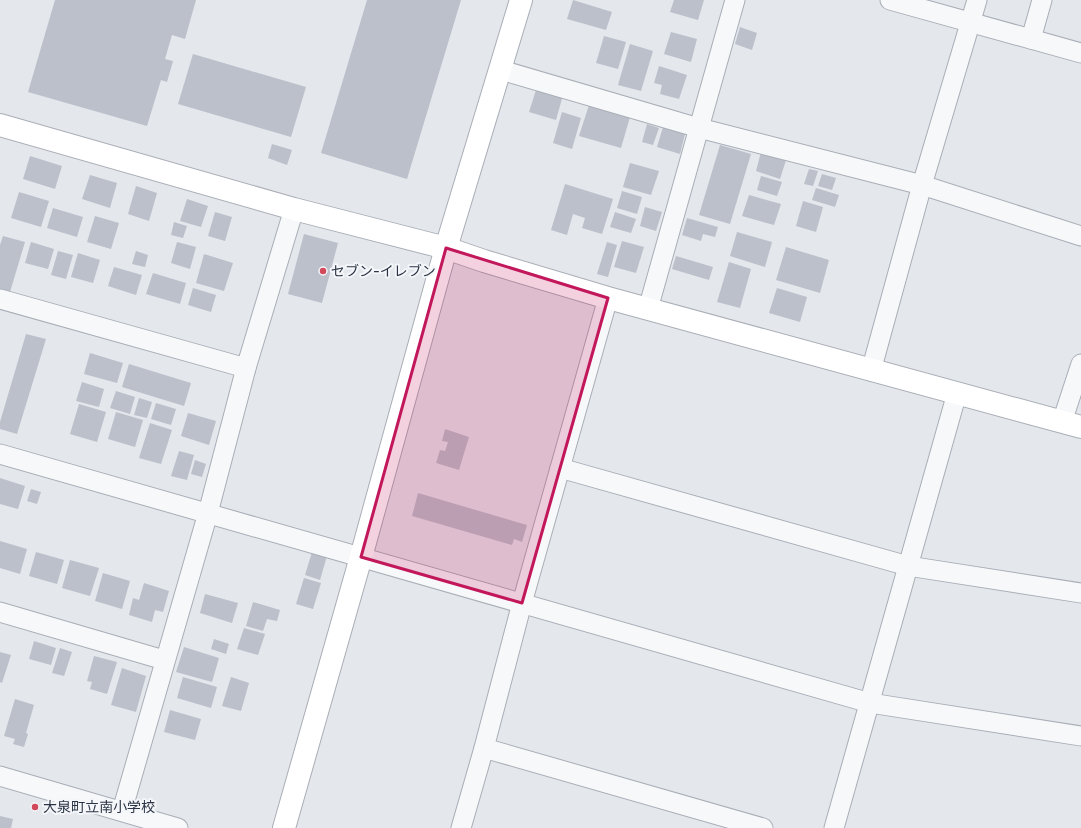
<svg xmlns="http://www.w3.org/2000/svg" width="1081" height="828" viewBox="0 0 1081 828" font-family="Rubik,'Noto Sans JP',sans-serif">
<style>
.building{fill:#bbc0ca}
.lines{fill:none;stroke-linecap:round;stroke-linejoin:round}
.street-casing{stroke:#a9aeb7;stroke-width:21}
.secondary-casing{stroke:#a9aeb7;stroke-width:24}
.street{stroke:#f7f8fa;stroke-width:19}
.secondary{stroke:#fff;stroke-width:22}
.marked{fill:#c2185b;fill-opacity:0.2;stroke:#c2185b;stroke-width:3;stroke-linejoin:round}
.poi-dot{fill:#d1495b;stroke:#f4f6f9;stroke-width:1.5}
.labels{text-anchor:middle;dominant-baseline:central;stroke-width:4;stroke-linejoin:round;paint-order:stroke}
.poi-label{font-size:14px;fill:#2b3445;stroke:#f4f6f9;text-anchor:start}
</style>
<rect width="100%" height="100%" fill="#e4e7ec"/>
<g class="building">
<path d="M55,0H196L185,39L172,35L165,59L173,61L167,82L161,80L147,126L28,92Z"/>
<path d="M367,0H461L407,179L321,153Z"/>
<path d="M573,0L612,12L606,30L567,19Z"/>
<path d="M674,0H704L698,20L670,12Z"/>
<path d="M740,27L757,33L752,50L735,44Z"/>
<path d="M671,32L697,39L691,62L664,54Z"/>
<path d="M604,36L626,42L618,69L596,63Z"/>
<path d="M630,44L653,51L641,91L618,85Z"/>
<path d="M193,54L306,87L291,137L178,104Z"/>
<path d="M659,66L687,75L679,99L660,94L662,85L654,83Z"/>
<path d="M537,87L563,95L556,120L529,112Z"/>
<path d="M589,105L630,117L621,148L579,136Z"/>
<path d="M562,112L581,118L572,149L553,143Z"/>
<path d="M647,124L659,128L653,145L642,142Z"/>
<path d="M663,127L685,134L680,154L657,147Z"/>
<path d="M272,144L292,150L287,165L268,158Z"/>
<path d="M720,145L751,154L730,224L699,215Z"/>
<path d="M761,152L786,160L780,179L756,171Z"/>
<path d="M30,156L62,166L55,189L23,179Z"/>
<path d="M630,163L659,171L651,195L623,187Z"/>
<path d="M809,169L818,171L813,186L804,184Z"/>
<path d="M822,174L836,178L832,190L818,186Z"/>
<path d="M90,175L117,183L110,208L82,199Z"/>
<path d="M761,176L782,182L777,196L757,190Z"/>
<path d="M565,184L613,199L602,234L582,228L585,218L573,214L567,235L551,230Z"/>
<path d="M136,186L157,193L149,221L128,214Z"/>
<path d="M816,188L839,195L835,207L812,200Z"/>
<path d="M622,191L642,197L637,214L617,208Z"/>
<path d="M19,192L49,201L41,227L11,218Z"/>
<path d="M749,195L781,204L774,225L742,216Z"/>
<path d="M187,199L208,206L201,227L180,221Z"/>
<path d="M803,201L823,207L816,232L796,226Z"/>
<path d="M645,207L662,212L656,231L640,226Z"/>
<path d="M53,208L83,217L77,237L47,228Z"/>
<path d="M215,212L232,217L225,241L208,236Z"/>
<path d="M615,212L636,219L631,233L610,227Z"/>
<path d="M95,216L119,223L111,249L87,242Z"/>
<path d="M687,218L718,227L715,237L703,234L701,241L682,235Z"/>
<path d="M174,222L187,226L183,238L171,235Z"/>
<path d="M737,232L772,242L765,267L730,256Z"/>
<path d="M304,234L338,243L322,303L288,294Z"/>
<path d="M3,236L25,242L10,292L0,289V245Z"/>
<path d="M622,241L644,247L636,273L614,267Z"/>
<path d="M31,242L54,249L48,269L25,263Z"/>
<path d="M177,242L196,247L190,269L171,263Z"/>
<path d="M607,242L617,245L608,277L597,274Z"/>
<path d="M786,247L829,260L820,293L776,280Z"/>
<path d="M58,251L73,255L66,279L51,275Z"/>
<path d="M136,251L148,255L145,267L132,264Z"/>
<path d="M78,253L100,260L93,283L71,277Z"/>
<path d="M204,254L233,263L224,291L196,283Z"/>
<path d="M676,256L713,267L709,280L672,269Z"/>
<path d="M729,262L751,269L740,308L717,302Z"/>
<path d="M114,267L142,275L136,295L108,286Z"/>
<path d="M153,273L186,283L180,304L146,294Z"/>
<path d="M193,288L216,295L211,312L188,305Z"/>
<path d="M777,288L807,297L800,322L769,313Z"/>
<path d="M26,334L46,339L17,434L0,429V422Z"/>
<path d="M90,353L123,363L117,383L84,374Z"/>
<path d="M129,364L191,383L184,406L122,387Z"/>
<path d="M82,382L104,389L99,407L76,401Z"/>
<path d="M116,391L135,397L130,414L110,408Z"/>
<path d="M139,398L152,402L147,418L134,415Z"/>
<path d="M156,403L176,409L171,425L151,419Z"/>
<path d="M79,404L106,412L97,442L70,434Z"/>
<path d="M116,412L143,420L135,447L108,439Z"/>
<path d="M188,413L216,421L209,445L181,436Z"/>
<path d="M150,423L172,430L161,464L139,458Z"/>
<path d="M445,429L469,437L459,470L436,463L440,450L445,451L448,442L442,441Z"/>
<path d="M179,451L194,455L187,480L171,476Z"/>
<path d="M195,460L206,464L202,477L191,474Z"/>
<path d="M0,478L25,486L18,509L0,504Z"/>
<path d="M31,489L41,492L37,504L27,501Z"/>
<path d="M418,493L527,525L522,542L514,539L512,545L412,516Z"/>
<path d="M0,541L27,549L20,574L0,568Z"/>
<path d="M36,552L64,560L57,584L29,576Z"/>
<path d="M312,552L327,556L320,580L305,575Z"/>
<path d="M70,560L99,568L90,596L62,588Z"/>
<path d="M103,573L130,581L122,609L95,601Z"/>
<path d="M304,578L321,583L313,609L296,604Z"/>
<path d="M144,583L169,591L163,612L155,610L152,622L129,615L133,598L139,600Z"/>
<path d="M205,594L238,603L232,623L200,613Z"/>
<path d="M253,602L280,610L277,621L267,619L263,631L246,626Z"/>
<path d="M244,628L265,634L258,655L237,649Z"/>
<path d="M214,639L229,644L226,654L211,649Z"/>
<path d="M34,641L56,648L51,665L29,659Z"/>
<path d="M184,647L219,658L212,682L176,672Z"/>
<path d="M60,648L72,652L64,676L52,673Z"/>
<path d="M0,652L11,655L2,683L0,682Z"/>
<path d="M94,656L117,662L107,694L90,689L92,682L87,681Z"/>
<path d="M122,668L146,676L136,712L111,705Z"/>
<path d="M183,677L217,687L211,708L177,698Z"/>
<path d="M231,677L249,683L241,711L222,706Z"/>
<path d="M15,699L34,705L26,733L28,734L24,747L13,744L15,739L4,736Z"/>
<path d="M170,710L201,719L195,740L164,732Z"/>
<path d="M0,816L13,819L11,828H0Z"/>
</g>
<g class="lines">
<g class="street-casing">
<g id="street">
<path d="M890,0L1081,53"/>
<path d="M1031,39L1042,0"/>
<path d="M501,70L699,128L922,185L1081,236"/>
<path d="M0,299L246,368"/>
<path d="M648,309L735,0"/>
<path d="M871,371L922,185L977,0"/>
<path d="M1062,422L1081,364"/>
<path d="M0,454L870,703L1081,736"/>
<path d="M560,468L908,566L1081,593"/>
<path d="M0,612L164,660"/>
<path d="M484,748L763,828"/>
<path d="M0,776L178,828"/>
<path d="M122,811L208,513L246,368L294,209"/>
<path d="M461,828L484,748L522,603L608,298"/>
<path d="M834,828L957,393"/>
</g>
</g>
<g class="secondary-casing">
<g id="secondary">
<path d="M0,125L294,209L446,248L484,261L608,298L1081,427"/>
<path d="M284,828L361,557L446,248L521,0"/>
</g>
</g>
<use href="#street" class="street"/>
<use href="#secondary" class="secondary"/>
</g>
<path class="marked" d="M446,248L608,298L522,603L361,557Z"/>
<g class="poi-dot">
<circle cx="323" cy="271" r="4"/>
<circle cx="35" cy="807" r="4"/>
</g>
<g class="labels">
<g class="poi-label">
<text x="331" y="271">セブン-イレブン</text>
<text x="43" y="807">大泉町立南小学校</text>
</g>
</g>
</svg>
